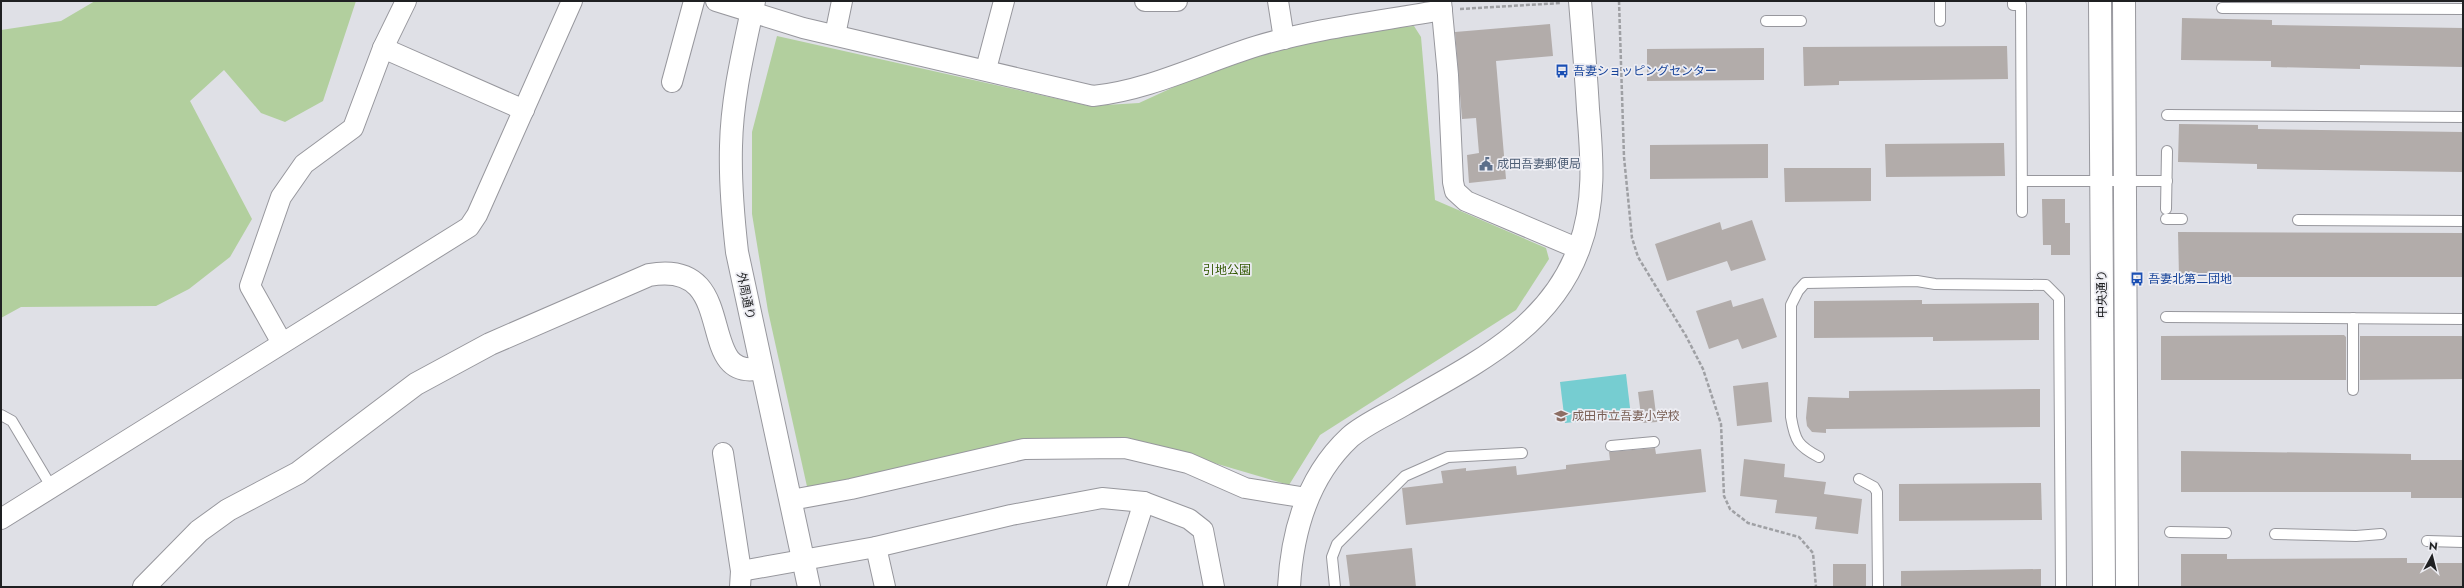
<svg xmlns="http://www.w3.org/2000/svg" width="2464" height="588" viewBox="0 0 2464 588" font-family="Jost,'Noto Sans JP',sans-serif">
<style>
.green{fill:#b2cf9e}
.water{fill:#76cdd1}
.building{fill:#b2acaa}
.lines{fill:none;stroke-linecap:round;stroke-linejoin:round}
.lane-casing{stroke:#97979d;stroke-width:12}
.street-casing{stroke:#97979d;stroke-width:22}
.secondary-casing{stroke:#97979d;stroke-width:24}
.path{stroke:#9fa0a4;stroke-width:2.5;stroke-dasharray:4 2;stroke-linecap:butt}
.lane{stroke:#fff;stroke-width:10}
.street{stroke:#fff;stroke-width:20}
.secondary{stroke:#fff;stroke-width:22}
.labels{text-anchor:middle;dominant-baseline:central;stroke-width:3.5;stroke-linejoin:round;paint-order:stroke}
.transit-label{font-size:12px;fill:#164399;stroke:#ededf3;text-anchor:start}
.service-label{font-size:12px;fill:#4e5e75;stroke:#ededf3;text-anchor:start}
.park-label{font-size:12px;fill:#325802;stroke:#ededf3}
.street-label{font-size:12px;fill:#1f2022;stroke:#ededf3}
.education-label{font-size:12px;fill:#785e54;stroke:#ededf3;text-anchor:start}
</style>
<rect width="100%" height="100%" fill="#dfe0e6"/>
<g class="green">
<path d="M95,1H356L323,101L285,122L261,113L224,70L190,101L252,219L230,257L189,289L156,306L21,307L1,318V30L61,21Z"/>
<path d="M1414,26L1421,37L1435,200L1546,248L1549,259L1516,310L1320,435L1289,485L1129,438H1063L808,491L768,311L752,214V132L777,36L1089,106L1139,103L1246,54L1320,35Z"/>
</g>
<path class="water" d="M1626,374L1631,416L1565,423L1560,382Z"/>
<g class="building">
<path d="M2182,18L2272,20V25L2463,28V67L2360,65V69L2271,67V61L2181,60Z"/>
<path d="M1550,24L1553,56L1496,61L1506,179L1469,183L1467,155L1479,153L1476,118L1462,119L1455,32Z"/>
<path d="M2007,46L2008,79L1839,81V85L1804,86L1803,47Z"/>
<path d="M1764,48V80L1647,81V49Z"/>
<path d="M2179,124L2258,125V129L2463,132V172L2257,169V164L2178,162Z"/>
<path d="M2004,143L2005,176L1886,177L1885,144Z"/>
<path d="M1768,144V178L1650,179V145Z"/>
<path d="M1784,168H1871V201L1785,202Z"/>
<path d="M2042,199H2065V223H2070V255H2051V245H2043Z"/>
<path d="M1752,220L1766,260L1731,271L1727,261L1667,281L1655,244L1720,222L1722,230Z"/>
<path d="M2178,232L2463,233V277H2179Z"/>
<path d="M1763,298L1777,337L1742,349L1738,339L1709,349L1696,311L1731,300L1733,307Z"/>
<path d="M1922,300V304L2039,303V340L1933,341V337L1814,338V301Z"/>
<path d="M2344,335L2346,337V380H2161V336Z"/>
<path d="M2360,336H2463V379L2360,380Z"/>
<path d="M1768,382L1772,422L1737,426L1733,386Z"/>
<path d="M2040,389V427L1826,429V433L1812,432L1807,426L1806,418L1808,397L1849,398V391Z"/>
<path d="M1653,390L1657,422L1642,423L1638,392Z"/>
<path d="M1655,448L1656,454L1701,449L1706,492L1406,525L1402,488L1443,483L1441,471L1466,468V471L1516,466L1517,475L1566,469V465L1610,460L1609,452Z"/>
<path d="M2181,451L2411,454V460H2463V498H2411V492H2181Z"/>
<path d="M1744,459L1785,464L1784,477L1826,482L1824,494L1862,499L1858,534L1815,529L1817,517L1775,513L1777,500L1740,496Z"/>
<path d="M2041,483L2042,520L1899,521V484Z"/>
<path d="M1412,548L1416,587H1350L1346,555Z"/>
<path d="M2181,554H2227V559L2407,558V563H2463V587H2181Z"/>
<rect x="1833" y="564" width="33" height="23"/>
<path d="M2041,569V587H1901V571Z"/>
</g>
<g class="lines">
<g class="lane-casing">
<g id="lane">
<path d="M1940,1V21"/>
<path d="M2013,1V5H2021L2022,212"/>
<path d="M2222,8L2463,9"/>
<path d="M1766,21H1801"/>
<path d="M2167,115L2463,117"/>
<path d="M2022,181H2167"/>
<path d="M2166,209L2167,151"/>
<path d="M2166,219H2182"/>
<path d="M2298,220L2463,221"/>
<path d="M2166,317L2463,319"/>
<path d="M2353,390V318"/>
<path d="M1,415L12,421L52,488"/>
<path d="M1611,446L1654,442"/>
<path d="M1819,457C1798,446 1795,441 1791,417V305L1798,291L1805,283L1917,281L1935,284L2046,285L2059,298L2061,587"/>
<path d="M1859,479L1874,487L1877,492L1878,587"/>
<path d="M2170,532L2226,533"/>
<path d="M2275,534L2356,536L2381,534"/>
<path d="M2427,541L2463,542"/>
<path d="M1335,587L1332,557L1337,544L1405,476L1448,457L1522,453"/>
</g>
</g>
<g class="street-casing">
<g id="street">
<path d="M716,1L803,28L1093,96C1150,90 1202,63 1257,46C1317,28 1381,21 1442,10"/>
<path d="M1145,1H1177"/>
<path d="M1278,1L1284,39"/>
<path d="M1441,1L1448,75L1453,182L1455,191L1466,201L1579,249"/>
<path d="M835,35L842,1"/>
<path d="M383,48L524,110"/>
<path d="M986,69L1004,1"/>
<path d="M672,82L694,1"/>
<path d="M282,343L250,286L281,197L304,164L353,128L383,48L406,1"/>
<path d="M723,453L741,571L740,587"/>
<path d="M791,500L851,489L1024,449L1125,448L1188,463L1245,488L1307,498"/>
<path d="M1,519L469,227L477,215L572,1"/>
<path d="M876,547L885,587"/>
<path d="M741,571L876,547L1011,515L1102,498L1144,502L1189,519L1203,530L1214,587"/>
<path d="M1117,587L1144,502"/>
</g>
</g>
<g class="secondary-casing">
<g id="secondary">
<path d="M754,1C744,49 732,96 731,146C730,181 733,217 737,252L809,587"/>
<path d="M2100,1L2104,587"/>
<path d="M2124,1L2127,587"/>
<path d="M144,587L199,531L228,510L298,473L416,384L490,344L649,275C743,258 692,384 761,368"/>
<path d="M1289,587C1292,532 1308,476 1350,437C1365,424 1386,415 1403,405C1472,365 1550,329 1579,248C1596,203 1592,157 1588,109C1586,73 1583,37 1580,1"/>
</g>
</g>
<g class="path">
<path d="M1619,1L1624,157L1632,238L1638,257L1686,336L1703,369L1721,424L1724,496L1730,509L1748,523L1799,537L1813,553L1816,587"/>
<path d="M1460,9L1561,3"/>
</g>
<use href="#lane" class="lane"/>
<use href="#street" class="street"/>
<use href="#secondary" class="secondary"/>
</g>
<defs>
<g id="bus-bare" transform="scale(1.08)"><path d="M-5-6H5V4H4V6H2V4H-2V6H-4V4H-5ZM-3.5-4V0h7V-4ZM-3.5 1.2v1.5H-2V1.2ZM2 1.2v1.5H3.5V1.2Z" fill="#1a4fb4" stroke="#ededf3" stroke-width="2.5" paint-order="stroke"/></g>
<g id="civic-bare" transform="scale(1.08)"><path d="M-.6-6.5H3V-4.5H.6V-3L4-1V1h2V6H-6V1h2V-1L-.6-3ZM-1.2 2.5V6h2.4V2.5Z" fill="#5c6f8a" stroke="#ededf3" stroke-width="2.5" paint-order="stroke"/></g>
<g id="school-bare" transform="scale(1.08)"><path d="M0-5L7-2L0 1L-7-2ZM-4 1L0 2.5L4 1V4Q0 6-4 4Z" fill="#8d6e63" stroke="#ededf3" stroke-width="2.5" paint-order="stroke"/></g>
</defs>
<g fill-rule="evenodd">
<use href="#bus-bare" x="1562" y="71"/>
<use href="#civic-bare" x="1486" y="164"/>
<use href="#bus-bare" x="2137" y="279"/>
<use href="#school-bare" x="1561" y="416"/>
</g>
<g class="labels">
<g class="transit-label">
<text x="1573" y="71">吾妻ショッピングセンター</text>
<text x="2148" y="279">吾妻北第二団地</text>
</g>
<g class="service-label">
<text x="1497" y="164">成田吾妻郵便局</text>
</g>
<g class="park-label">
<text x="1227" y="270">引地公園</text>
</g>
<g class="street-label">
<text transform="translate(2102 294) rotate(-90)">中央通り</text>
<text transform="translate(746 296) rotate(78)">外周通り</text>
</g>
<g class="education-label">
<text x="1572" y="416">成田市立吾妻小学校</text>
</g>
</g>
<rect width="2464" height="588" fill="none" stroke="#1f2022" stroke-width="4"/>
<g transform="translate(2432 556) rotate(7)" stroke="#ededf3" stroke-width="3" paint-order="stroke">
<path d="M0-3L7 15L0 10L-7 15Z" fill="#1f2022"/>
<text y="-6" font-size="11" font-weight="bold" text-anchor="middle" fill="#1f2022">N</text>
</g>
</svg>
